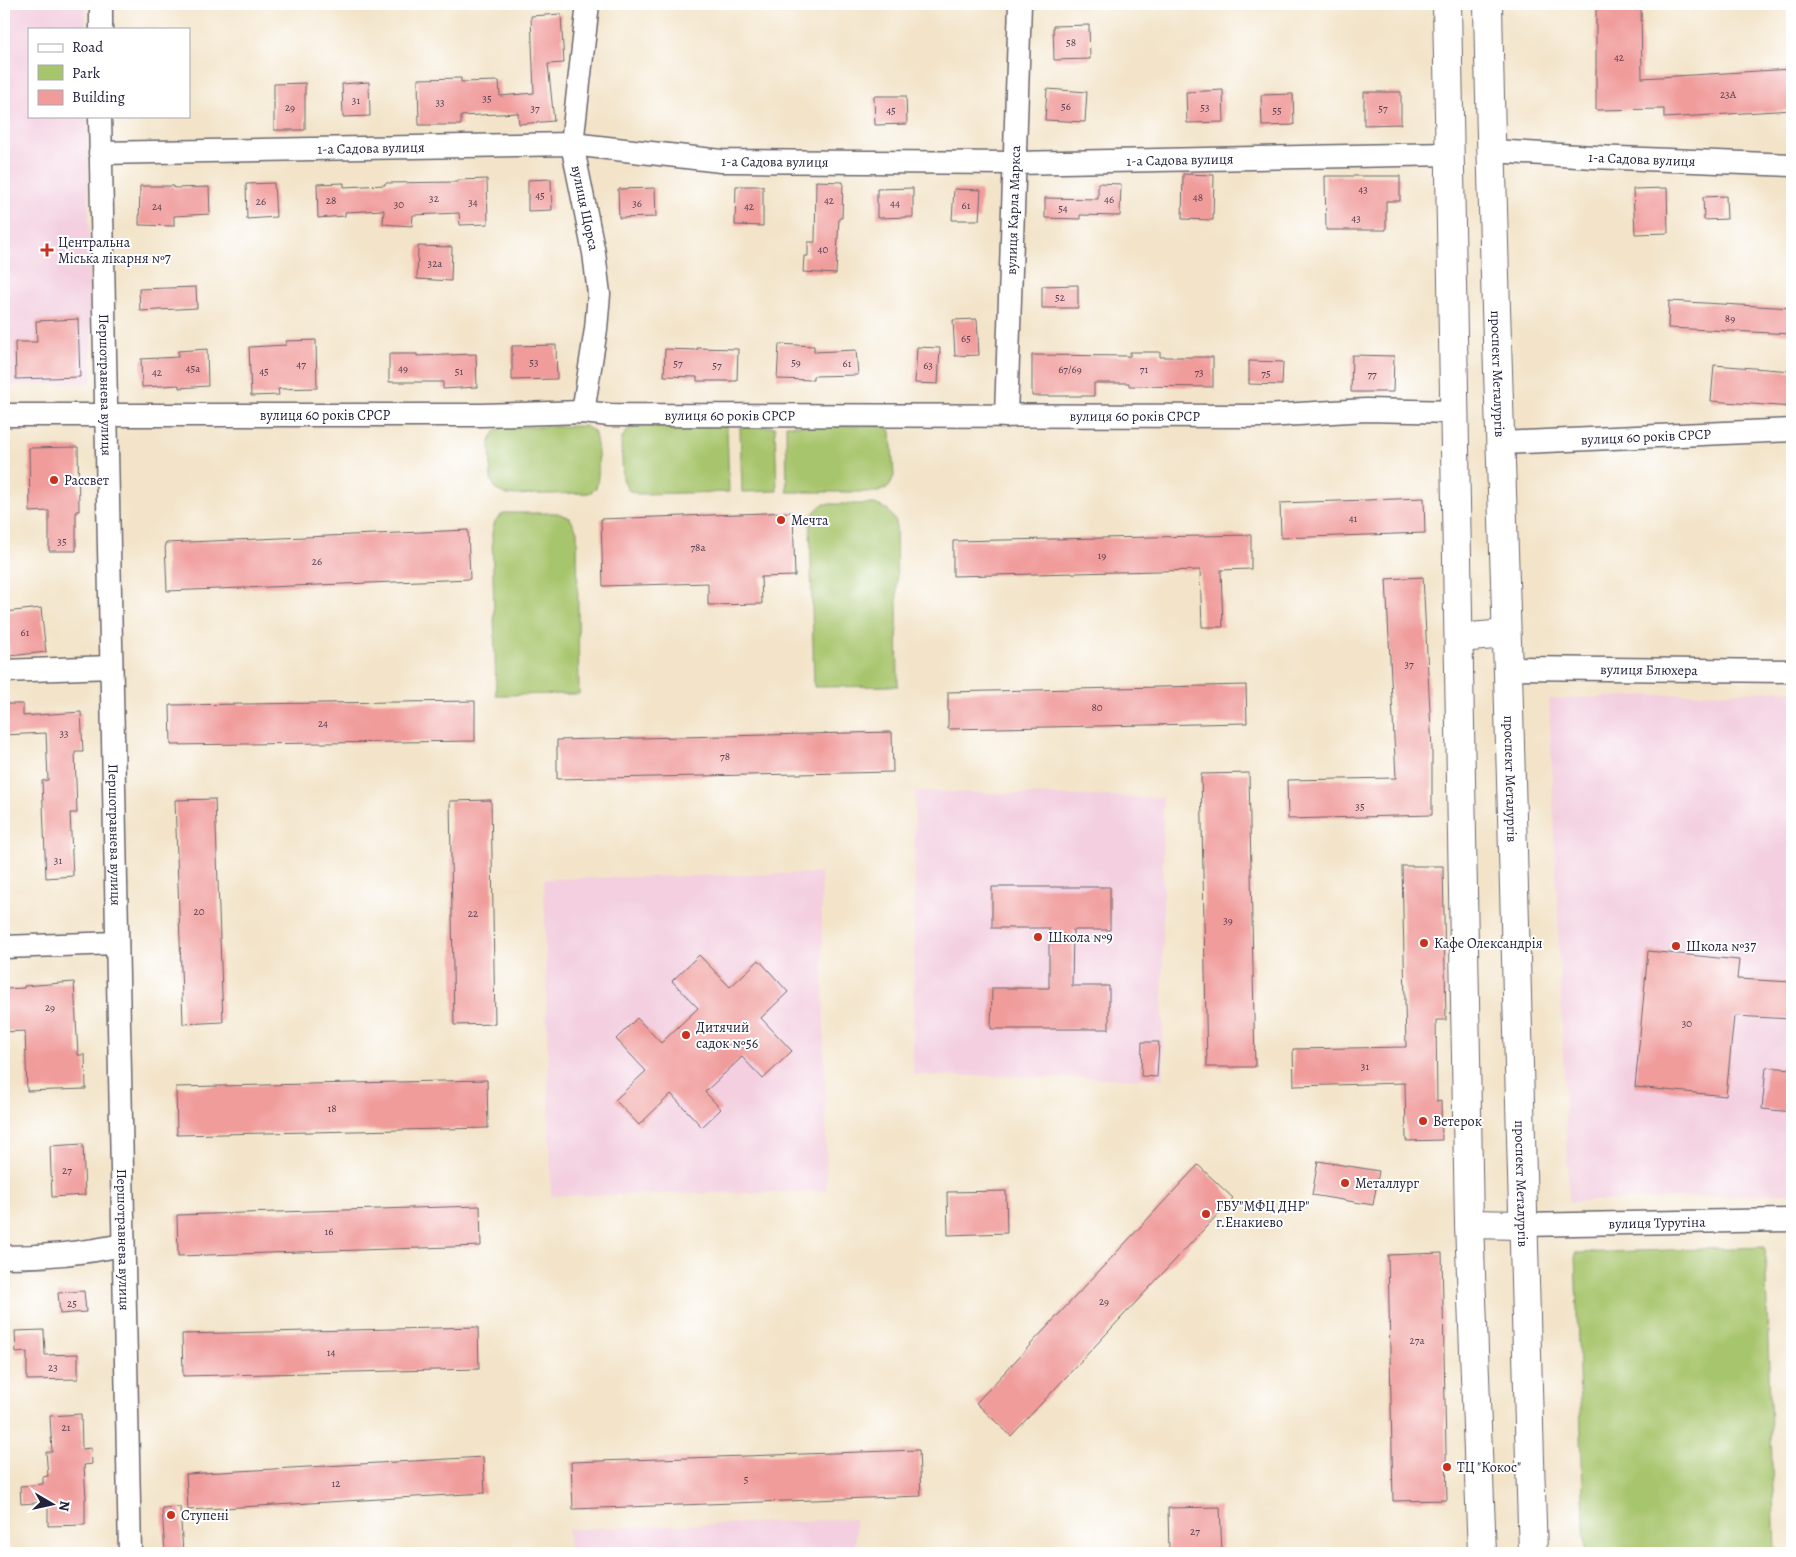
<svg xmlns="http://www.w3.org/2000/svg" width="1796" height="1557" viewBox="0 0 1796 1557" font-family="Alegreya,serif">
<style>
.built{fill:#f3cfdf}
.green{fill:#a7c56c;stroke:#647454}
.building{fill:#f09c9b}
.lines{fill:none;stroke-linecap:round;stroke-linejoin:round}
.street-casing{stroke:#6b666d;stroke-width:25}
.secondary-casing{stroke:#6b666d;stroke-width:30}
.street{stroke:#fff;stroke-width:22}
.secondary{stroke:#fff;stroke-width:28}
.poi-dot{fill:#c8321e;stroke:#fff;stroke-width:2}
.labels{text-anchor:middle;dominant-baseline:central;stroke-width:4;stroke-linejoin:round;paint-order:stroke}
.number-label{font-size:11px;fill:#564053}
.street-label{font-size:14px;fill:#22223b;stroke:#fff}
.poi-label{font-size:14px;fill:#22223b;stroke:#fff;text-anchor:start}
</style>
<rect width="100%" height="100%" fill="#fff"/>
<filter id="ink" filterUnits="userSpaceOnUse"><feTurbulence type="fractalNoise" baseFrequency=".02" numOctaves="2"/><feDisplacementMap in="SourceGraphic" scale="10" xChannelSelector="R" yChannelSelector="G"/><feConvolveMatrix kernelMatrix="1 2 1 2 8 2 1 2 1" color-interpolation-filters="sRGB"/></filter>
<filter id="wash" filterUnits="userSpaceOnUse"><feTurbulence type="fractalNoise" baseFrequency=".0096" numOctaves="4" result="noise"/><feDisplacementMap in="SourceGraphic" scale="20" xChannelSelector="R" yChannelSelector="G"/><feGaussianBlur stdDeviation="1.12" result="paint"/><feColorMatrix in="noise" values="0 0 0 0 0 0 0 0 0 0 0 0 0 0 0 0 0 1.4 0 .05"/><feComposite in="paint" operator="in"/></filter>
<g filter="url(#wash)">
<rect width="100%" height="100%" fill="#f3e4c9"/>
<g class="built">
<path d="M4,4H85L86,29H29V116H87L92,383L4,385Z"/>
<path d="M1792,690V1193L1569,1202L1549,699Z"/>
<path d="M915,791L1163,798V1079L913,1075Z"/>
<path d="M821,873L827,1191L551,1196L544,879Z"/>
<path d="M855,1519L856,1553H569L568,1529Z"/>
</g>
<g class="green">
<path d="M786,425L888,426L891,432L894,476L889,487L878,492H787Z"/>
<path d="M585,426L594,431C599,448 600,472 596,489L589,493L507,495L496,490L491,479L490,440L496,430L505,427Z"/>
<path d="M636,426H727L729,492L638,494L628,490L623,479L621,440L628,429Z"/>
<path d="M740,427H775L777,491L742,492Z"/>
<path d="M823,504H875L888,510L896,522L898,686L814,687L810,524L814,512Z"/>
<path d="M504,513H557L570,518L577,531L579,694L496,695L492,533L495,521Z"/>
<path d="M1765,1247L1775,1553H1585L1575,1253Z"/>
</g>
<g id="blocks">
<g class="building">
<path d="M1596,4H1641L1642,78L1792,69V110L1664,118V109L1596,110Z"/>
<path d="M561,14L564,63L548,64L554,121L519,124L518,113L461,116V125H419L418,79L461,78V82L499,81L500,96L534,93L531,16Z"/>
<path d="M1089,25L1090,59L1054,60L1053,26Z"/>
<path d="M369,82L370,116L343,117L342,84Z"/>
<path d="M305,83V130H274V84Z"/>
<path d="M1047,89L1087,92L1085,122L1045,120Z"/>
<path d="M1223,90L1224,122L1187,123L1186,92Z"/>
<path d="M1364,92H1401V124L1364,125Z"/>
<path d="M1293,94L1294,125L1262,126L1261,95Z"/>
<path d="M874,96H906L907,124L875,125Z"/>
<path d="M1183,174L1214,175L1213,220L1182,219Z"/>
<path d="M1325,176H1400V201H1386V230H1326Z"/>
<path d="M487,179L488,224L460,225L459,213L413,215L412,226L383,224L384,210L345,212V216L318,218L317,184L344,183V187L385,185V183L458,182V180Z"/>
<path d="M551,179L552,210L528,211V180Z"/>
<path d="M816,181L843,182L842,218H839L836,274L803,272L804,256H808V242H815Z"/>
<path d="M274,183L276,217L247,219L246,184Z"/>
<path d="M1098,183L1121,184L1120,216L1080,215V219L1045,218V198L1098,199Z"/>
<path d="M140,186H174V188L209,187L210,214L174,216V226L139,225Z"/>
<path d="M736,186H763V226L735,225Z"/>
<path d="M655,188L656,217L619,218L618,189Z"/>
<path d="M913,188V217L877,218V189Z"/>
<path d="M1667,188L1668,233L1635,234L1633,189Z"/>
<path d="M954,189L981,190L979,220H952Z"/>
<path d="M1726,196L1727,219L1704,220L1703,197Z"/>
<path d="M418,246L452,247L451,281L417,279Z"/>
<path d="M1078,285V308H1042V286Z"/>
<path d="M196,287L197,308L140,311L139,289Z"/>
<path d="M1669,301L1792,308V334L1668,328Z"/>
<path d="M78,319L80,377L16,379L15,342H37L36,321Z"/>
<path d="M977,319L979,355L955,356L953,320Z"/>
<path d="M316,340L317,388L278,389L279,395L251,396L249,347L286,345V341Z"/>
<path d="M779,344L814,346V352L856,350L858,375L813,376V380L777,379Z"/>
<path d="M556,345L557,379L512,380V346Z"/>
<path d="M917,347L940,348L938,384L915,383Z"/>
<path d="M697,348L738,349L737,381H697V377L664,376L665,349L697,350Z"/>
<path d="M207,349L208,386L179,388V385L142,387L141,359L178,357V351Z"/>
<path d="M1130,352H1160V357H1213V387L1129,386V383H1094V396H1032V355L1130,356Z"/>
<path d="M389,354H417V356L476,354L477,387L443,389V382H389Z"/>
<path d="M1352,355L1394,356L1393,392H1351Z"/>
<path d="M1249,361L1283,362L1282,385L1249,384Z"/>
<path d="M1714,365L1792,371V407L1711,401Z"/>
<path d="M78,447L79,511H76V551H49V511L30,512L29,448Z"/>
<path d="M1424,498L1425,533L1281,538L1280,503Z"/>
<path d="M793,512L795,576L761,577L762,604L708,605V583L603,586L601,519Z"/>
<path d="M468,530L470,579L167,591L165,543Z"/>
<path d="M1251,535V569L1221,570L1223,627H1202L1200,570L953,576V541Z"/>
<path d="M1423,577L1432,750V815L1288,819L1287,780L1396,778L1386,579Z"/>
<path d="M41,608L46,652L10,656L5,612Z"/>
<path d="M1246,685L1247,723L948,729V692Z"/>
<path d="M475,701V741L171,745L170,705Z"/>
<path d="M4,704H23V716L81,712L83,752H75L77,813H70L73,876L46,878L42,781L48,780L46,733L4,735Z"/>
<path d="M892,732L893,772L557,779V740Z"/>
<path d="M1249,773L1255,1067H1207L1201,774Z"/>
<path d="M215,799L223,1022L183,1024L175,800Z"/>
<path d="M491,800L495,1024L454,1025L450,801Z"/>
<path d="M1402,866H1443L1446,1020H1436L1437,1102L1441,1101L1442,1140L1406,1141L1405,1083L1294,1086L1293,1049L1406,1047Z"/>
<path d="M992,887H1110V930H1073L1072,986H1109V1029H991L992,988H1049V928H992Z"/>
<path d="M1648,951L1739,960L1737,979L1792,982V1019L1734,1016L1726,1096L1635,1087Z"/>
<path d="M699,955L730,987L759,960L788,992L761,1018L792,1051L763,1079L742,1057L705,1092L721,1109L702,1127L671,1094L639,1125L615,1100L646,1071L616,1039L637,1018L661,1043L698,1008L672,981Z"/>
<path d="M74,982L78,1055H85L86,1089L27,1091L25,1031L4,1032V989L24,988V986Z"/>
<path d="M1142,1042H1159L1157,1077L1141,1076Z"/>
<path d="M1766,1067L1792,1069V1112L1762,1109Z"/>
<path d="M487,1080L488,1128L177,1135L176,1087Z"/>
<path d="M83,1144L85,1195L52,1197L50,1146Z"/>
<path d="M1318,1161L1379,1171L1373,1205L1312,1195Z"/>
<path d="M1198,1165L1233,1198L1011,1436L976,1403Z"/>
<path d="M1006,1191L1007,1233L948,1235L947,1192Z"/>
<path d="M480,1206L481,1246L178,1256L177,1215Z"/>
<path d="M1442,1253L1447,1500L1393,1501L1388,1255Z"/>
<path d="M84,1291L86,1312L60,1314L58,1293Z"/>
<path d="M478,1327L479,1369L183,1376L182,1334Z"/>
<path d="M44,1330L45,1355L78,1354V1379L27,1380V1352L16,1353L15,1331Z"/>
<path d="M81,1414L82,1449L91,1448L92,1464L84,1465L86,1499H85V1525L48,1526V1502L21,1504L20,1486L43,1484V1477L48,1476L46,1452H52L50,1416Z"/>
<path d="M919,1450L921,1496L573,1509L571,1462Z"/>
<path d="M483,1457L485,1493L188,1510L186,1474Z"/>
<path d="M180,1507L183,1553H165L162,1508Z"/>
<path d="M1220,1507L1222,1553H1169L1168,1508Z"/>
</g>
</g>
</g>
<g filter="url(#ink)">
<use href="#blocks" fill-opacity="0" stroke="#6b666d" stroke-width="1"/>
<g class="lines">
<g class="street-casing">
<g id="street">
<path d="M101,29V4"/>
<path id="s1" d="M100,116L130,1553"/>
<path id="s2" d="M1491,151L1594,157L1792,165"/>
<path id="s3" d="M100,153L572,144L721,161L1015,163L1450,154"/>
<path d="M583,412L596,329L599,294L594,253L572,144L588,4"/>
<path id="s4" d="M4,415H481L583,412L610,415L1266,416L1366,410L1455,412"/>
<path id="s5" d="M1006,416L1020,4"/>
<path id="s6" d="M1501,443L1792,430"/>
<path id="s7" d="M1507,668L1792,671"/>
<path d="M4,671L111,667"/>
<path d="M4,947L117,943"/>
<path id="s8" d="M1522,1225L1792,1220"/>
<path d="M4,1257C44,1257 84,1253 123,1245"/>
</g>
</g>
<g class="secondary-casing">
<g id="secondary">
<path d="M1447,4L1469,1224L1482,1553"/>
<path id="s9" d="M1488,4C1492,227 1501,450 1508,673C1516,967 1523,1260 1533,1553"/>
<path d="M1459,638L1506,634"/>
<path d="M1469,1224L1522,1225"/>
</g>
</g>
<use href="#street" class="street"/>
<use href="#secondary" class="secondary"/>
</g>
</g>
<g class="poi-dot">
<path d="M44.5 242.5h5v5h5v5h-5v5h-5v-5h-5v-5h5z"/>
<circle cx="54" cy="480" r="5"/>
<circle cx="781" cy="520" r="5"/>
<circle cx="1038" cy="937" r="5"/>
<circle cx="1424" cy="943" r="5"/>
<circle cx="1676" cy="946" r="5"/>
<circle cx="686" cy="1035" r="5"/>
<circle cx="1423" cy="1121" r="5"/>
<circle cx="1345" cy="1183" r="5"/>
<circle cx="1206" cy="1214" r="5"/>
<circle cx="1447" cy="1467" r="5"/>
<circle cx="171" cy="1515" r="5"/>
</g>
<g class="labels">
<g class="number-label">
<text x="1071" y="42">58</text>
<text x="1619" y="57">42</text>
<text x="1728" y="94">23А</text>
<text x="487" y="98">35</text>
<text x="356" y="100">31</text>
<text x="440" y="102">33</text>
<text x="1066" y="106">56</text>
<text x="290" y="107">29</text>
<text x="1205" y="107">53</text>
<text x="535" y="108">37</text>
<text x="1383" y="108">57</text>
<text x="891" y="110">45</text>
<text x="1277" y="110">55</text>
<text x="1363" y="189">43</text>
<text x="540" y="195">45</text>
<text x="1198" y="197">48</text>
<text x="434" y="198">32</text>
<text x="1109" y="199">46</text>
<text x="331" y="200">28</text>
<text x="829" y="200">42</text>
<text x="261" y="201">26</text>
<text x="473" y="202">34</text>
<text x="637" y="203">36</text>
<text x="895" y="203">44</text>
<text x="399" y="204">30</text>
<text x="966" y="205">61</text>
<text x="157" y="206">24</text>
<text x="749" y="206">42</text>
<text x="1063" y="208">54</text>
<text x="1356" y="218">43</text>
<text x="823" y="249">40</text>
<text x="435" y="263">32а</text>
<text x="1060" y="297">52</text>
<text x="1730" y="318">89</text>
<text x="966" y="338">65</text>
<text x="534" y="362">53</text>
<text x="796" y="362">59</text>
<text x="678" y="363">57</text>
<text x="847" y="363">61</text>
<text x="301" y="364">47</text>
<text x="717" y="365">57</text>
<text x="928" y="365">63</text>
<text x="193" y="368">45а</text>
<text x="403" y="368">49</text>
<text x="1070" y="369">67/69</text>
<text x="1144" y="369">71</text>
<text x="264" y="371">45</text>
<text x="459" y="371">51</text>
<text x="157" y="372">42</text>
<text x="1199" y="372">73</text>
<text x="1266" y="373">75</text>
<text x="1372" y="374">77</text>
<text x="1353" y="518">41</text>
<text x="62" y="541">35</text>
<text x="698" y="547">78а</text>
<text x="1102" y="555">19</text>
<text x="317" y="561">26</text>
<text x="25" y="632">61</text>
<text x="1409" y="664">37</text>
<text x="1097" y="707">80</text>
<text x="323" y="723">24</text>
<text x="64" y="733">33</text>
<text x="725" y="756">78</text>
<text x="1360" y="806">35</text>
<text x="58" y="860">31</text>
<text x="199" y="911">20</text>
<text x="473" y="913">22</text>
<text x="1228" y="920">39</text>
<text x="50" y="1007">29</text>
<text x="1687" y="1023">30</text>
<text x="1365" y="1066">31</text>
<text x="332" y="1108">18</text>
<text x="67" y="1170">27</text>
<text x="329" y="1231">16</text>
<text x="1104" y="1301">29</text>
<text x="72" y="1303">25</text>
<text x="1417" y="1340">27а</text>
<text x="331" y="1352">14</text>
<text x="53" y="1367">23</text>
<text x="66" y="1427">21</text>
<text x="746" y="1479">5</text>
<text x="336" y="1483">12</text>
<text x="1195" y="1531">27</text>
</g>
<g class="street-label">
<text stroke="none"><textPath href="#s3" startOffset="271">1-а Садова вулиця</textPath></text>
<text stroke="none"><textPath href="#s2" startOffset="151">1-а Садова вулиця</textPath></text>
<text stroke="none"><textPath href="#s3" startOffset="1081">1-а Садова вулиця</textPath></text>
<text stroke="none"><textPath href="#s3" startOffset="676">1-а Садова вулиця</textPath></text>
<text transform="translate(585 208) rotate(78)">вулиця Щорса</text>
<text stroke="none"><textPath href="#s5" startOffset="206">вулиця Карла Маркса</textPath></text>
<text stroke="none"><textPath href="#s9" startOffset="370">проспект Металургів</textPath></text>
<text stroke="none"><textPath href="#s1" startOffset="269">Першотравнева вулиця</textPath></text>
<text stroke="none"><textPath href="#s4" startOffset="321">вулиця 60 років СРСР</textPath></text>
<text stroke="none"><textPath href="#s4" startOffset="726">вулиця 60 років СРСР</textPath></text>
<text stroke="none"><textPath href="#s4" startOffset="1131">вулиця 60 років СРСР</textPath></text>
<text stroke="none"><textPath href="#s6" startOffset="145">вулиця 60 років СРСР</textPath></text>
<text stroke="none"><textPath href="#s7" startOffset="142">вулиця Блюхера</textPath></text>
<text stroke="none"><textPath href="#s9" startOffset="775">проспект Металургів</textPath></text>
<text stroke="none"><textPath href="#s1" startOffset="719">Першотравнева вулиця</textPath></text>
<text stroke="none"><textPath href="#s9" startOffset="1180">проспект Металургів</textPath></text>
<text stroke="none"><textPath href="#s8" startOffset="135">вулиця Турутіна</textPath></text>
<text stroke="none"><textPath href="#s1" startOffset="1124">Першотравнева вулиця</textPath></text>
</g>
<g class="poi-label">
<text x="58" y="242">Центральна<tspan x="58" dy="16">Міська лікарня №7</tspan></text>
<text x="64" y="480">Рассвет</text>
<text x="791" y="520">Мечта</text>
<text x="1048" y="937">Школа №9</text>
<text x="1434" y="943">Кафе Олександрія</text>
<text x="1686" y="946">Школа №37</text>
<text x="696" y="1027">Дитячий<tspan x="696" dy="16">садок №56</tspan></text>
<text x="1433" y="1121">Ветерок</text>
<text x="1355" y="1183">Металлург</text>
<text x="1216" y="1206">ГБУ"МФЦ ДНР"<tspan x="1216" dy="16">г.Енакиево</tspan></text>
<text x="1457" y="1467">ТЦ "Кокос"</text>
<text x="181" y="1515">Ступені</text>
</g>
</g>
<rect width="1796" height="1557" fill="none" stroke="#fff" stroke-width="20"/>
<rect x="28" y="28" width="162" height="90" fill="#ffffff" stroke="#a7a7b1"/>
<rect x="38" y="44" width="25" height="8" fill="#ffffff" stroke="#a7a7b1"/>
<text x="72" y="52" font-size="15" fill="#22223b">Road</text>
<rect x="38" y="65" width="25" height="15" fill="#a7c56c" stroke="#a7a7b1"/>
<text x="72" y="78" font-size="15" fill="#22223b">Park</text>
<rect x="38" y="90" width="25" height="15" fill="#f09c9b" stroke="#a7a7b1"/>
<text x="72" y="102" font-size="15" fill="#22223b">Building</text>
<g transform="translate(52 1504) rotate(99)" stroke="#ffffff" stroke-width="4" paint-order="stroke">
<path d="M0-4L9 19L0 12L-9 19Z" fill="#22223b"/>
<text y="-8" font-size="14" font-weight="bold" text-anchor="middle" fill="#22223b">N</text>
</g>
</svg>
